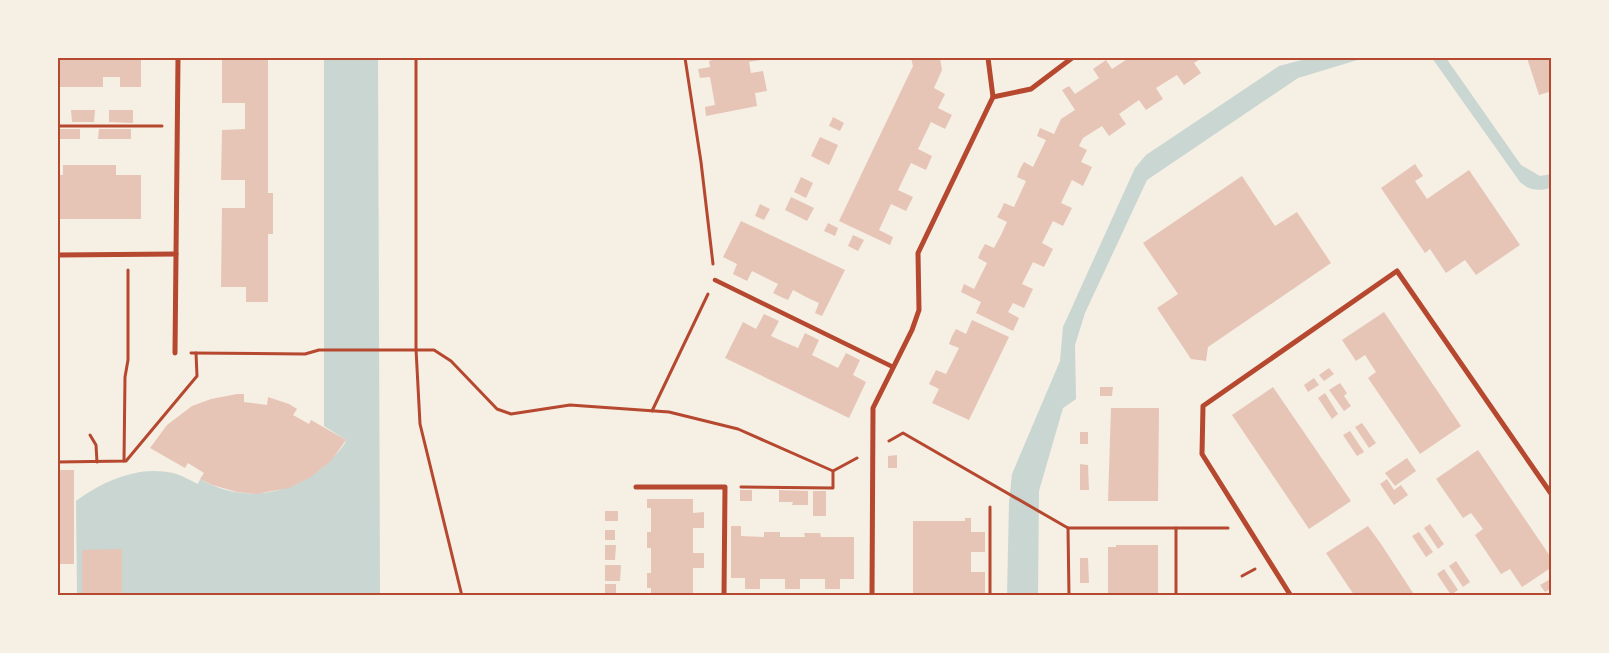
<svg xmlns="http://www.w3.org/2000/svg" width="1609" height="653" viewBox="0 0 1609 653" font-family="'Sofia Sans Condensed',sans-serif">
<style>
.water{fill:#c9d6d2}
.building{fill:#e6c5b7}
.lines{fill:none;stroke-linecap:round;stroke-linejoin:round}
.path{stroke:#b5482f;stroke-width:3}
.pedestrian{stroke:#b5482f;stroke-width:4.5}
.minor{stroke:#b5482f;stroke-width:5}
.neatline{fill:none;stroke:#b5482f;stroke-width:2}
</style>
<rect width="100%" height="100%" fill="#f6efe4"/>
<g class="water">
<path d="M324,58H378L380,595H77L76,501C103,481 139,465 173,473C182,475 191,481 198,484L200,479C251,509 313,490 345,443L346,440L324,426Z"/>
<path d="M1309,58H1364L1298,78L1147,180L1085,313L1075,345L1076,399L1063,408L1039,491L1038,595L1007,596L1009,503L1012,474L1060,361L1063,327L1135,168L1146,155L1279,66Z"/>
<path d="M1432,58H1446L1521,165L1540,176L1551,174V188C1539,191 1530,191 1520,182Z"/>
</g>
<g class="building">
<path d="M58,58H141V87H120V77H103V87H58Z"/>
<path d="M222,58H268V193H273V234H268V302H246V287H221L222,208H245V180H221L222,130L245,129V103H222Z"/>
<path d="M719,58H761V60L749,62L751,73L763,71L767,91L755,93L757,106L706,116L705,107L715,105L710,77L700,78L698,69L710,67L709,61Z"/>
<path d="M911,58H940L942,70L934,88L945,94L938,108L952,115L945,129L931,122L918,149L932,156L926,170L911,163L898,190L913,197L906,211L891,204L879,230L893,237L890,245L839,221L913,66Z"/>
<path d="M1129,58H1202L1194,63L1201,73L1184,85L1177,75L1156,88L1163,99L1155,104L1146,110L1139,100L1119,114L1126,124L1109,136L1102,126L1083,138L1079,146L1087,150L1081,162L1092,167L1083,186L1072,180L1061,203L1072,208L1063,226L1053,221L1042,243L1053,249L1044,267L1033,262L1022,284L1033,289L1024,308L1013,303L1008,312L1019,318L1013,331L976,313L981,302L961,292L964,284L974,289L987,263L978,258L981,251L985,244L994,248L1001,235L1007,222L997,217L1001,210L1004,203L1014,207L1026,181L1017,177L1020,169L1024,162L1033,167L1046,140L1037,136L1040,128L1054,134L1061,119L1075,110L1062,90L1069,86L1075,94L1099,78L1093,69L1106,60L1112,69Z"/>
<path d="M1527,58H1552V91L1539,95Z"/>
<path d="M71,110H95L94,122H72Z"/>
<path d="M109,110H133V123L109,122Z"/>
<path d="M833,117L844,123L840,131L829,126Z"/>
<rect x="58" y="129" width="22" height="10"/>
<path d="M99,129H131V139H98Z"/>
<path d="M820,137L838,145L829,165L811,156Z"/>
<path d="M1415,164L1423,176L1415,181L1427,199L1469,170L1520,245L1476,275L1465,260L1446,273L1430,249L1425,253L1381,188Z"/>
<path d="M63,165H116V175H141V219H58V175H63Z"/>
<path d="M1242,176L1275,226L1297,212L1331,263L1208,347L1206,361L1191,359L1157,308L1178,294L1143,243Z"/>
<path d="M801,177L813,183L806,198L794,192Z"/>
<path d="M791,197L814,208L807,221L785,210Z"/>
<path d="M760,204L770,209L764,220L755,216Z"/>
<path d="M741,221L845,270L822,316L815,313L819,303L806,297L793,290L788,300L781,297L773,293L778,284L752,271L747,281L733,274L737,264L723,257Z"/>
<path d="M828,223L838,228L835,236L824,231Z"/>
<path d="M853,235L864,240L858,251L848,246Z"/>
<path d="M1384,312L1461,426L1420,454L1368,378L1376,372L1365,355L1356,361L1342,340Z"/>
<path d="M764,314L779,321L771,336L784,342L798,348L805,333L819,340L812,355L838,368L846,353L860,360L853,375L866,382L849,418L725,358L743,322L756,329Z"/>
<path d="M972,320L1009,337L969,420L932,403L939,389L929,384L936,370L946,374L959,348L949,344L952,336L956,329L966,334Z"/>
<path d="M1329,368L1334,374L1324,381L1319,375Z"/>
<path d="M1314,378L1319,385L1308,392L1304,385Z"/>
<path d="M1340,383L1347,393L1344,396L1351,406L1344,411L1329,390Z"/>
<path d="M1100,387H1113L1112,396H1100Z"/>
<path d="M1273,387L1351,501L1309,529L1232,415Z"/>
<path d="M1325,393L1338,414L1332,419L1318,398Z"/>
<path d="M237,394H244V402L267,405L268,397L289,404L297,409L293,415L309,424L311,420L346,440L331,461L311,477L289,488L256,494L237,492L212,485L200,479L204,473L188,463L185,468L150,448L167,425L192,406L211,399Z"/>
<path d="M1111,408H1159L1158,501H1108Z"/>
<path d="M1362,423L1376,443L1369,448L1355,427Z"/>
<path d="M1350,431L1364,452L1357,456L1343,435Z"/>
<rect x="1080" y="432" width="8" height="12"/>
<path d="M1478,450L1552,559V567L1522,587L1510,569L1501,574L1475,535L1483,529L1471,513L1463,518L1436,479Z"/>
<path d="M897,455V468H888V456Z"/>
<path d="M1407,458L1416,471L1395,486L1385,473Z"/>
<path d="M1080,464L1088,465L1089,490H1080Z"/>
<rect x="58" y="470" width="16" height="94"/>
<path d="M1387,479L1394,490L1401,485L1408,495L1394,505L1380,484Z"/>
<rect x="740" y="490" width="12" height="11"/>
<path d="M779,490L808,491V505H792L793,502H779Z"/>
<rect x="813" y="491" width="13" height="25"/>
<path d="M647,499H693V513L704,512V528H693V553H704V568H693V593H704V596H651V588H647V573H651V548H647V532H651V508H647Z"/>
<rect x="605" y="511" width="13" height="10"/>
<path d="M965,518H971V532H985V552H971V572H985V593H971V596H913V521H965Z"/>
<path d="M1430,524L1444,544L1438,549L1424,528Z"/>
<path d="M731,526H741V536L764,537V532H780V537H805L804,533H820L821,537H854V579H840V589H825V579H800V589H785V579H760V589H745V578H731Z"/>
<path d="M1368,526L1381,544L1415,596H1355L1352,592L1326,553Z"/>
<rect x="605" y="530" width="10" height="10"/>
<path d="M1419,532L1433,552L1426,557L1412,536Z"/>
<path d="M605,545H616L615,560H605Z"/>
<path d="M1116,545H1158V596H1108V547H1116Z"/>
<path d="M122,549V596H82V550Z"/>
<path d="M1080,558H1088L1089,583H1080Z"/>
<path d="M1456,561L1470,582L1463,587L1449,566Z"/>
<path d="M605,565H621L620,581H605Z"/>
<path d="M1444,569L1458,590L1451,595L1437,574Z"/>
<path d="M1552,578V588L1545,592L1540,585Z"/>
<rect x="605" y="584" width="11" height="12"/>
</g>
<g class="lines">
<g class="path">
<path d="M416,58V349L420,424L462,596"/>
<path d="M685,58L701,162L713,264"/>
<path d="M58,126H162"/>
<path d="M191,353L305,354L319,350H434L451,361L497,409L511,414L570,405L669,412L738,429L833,471L857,458"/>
<path d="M652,411L708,294"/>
<path d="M90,435L96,445L97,462"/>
<path d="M889,441L903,433L1068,528H1228"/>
<path d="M124,461L125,377L128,360V270"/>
<path d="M58,462L126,461L197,376L196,353"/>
<path d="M741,487L833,488V471"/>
<path d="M990,507V596"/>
<path d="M1068,528L1069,596"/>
<path d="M1242,576L1255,569"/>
<path d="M1176,596V528"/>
</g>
<path class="pedestrian" d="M715,280L893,367"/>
<g class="minor">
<path d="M993,97L1031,89L1072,58"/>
<path d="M58,255L176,254"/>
<path d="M175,353L178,58"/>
<path d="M636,487H725L724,596"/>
<path d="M872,596L873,408L912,330L919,310L918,253L993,97L988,58"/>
<path d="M1291,596L1202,454L1203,406L1397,271L1552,495"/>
</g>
</g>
<rect width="1609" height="653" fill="none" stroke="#f6efe4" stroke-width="118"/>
<rect x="59" y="59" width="1491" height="535" class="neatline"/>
</svg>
